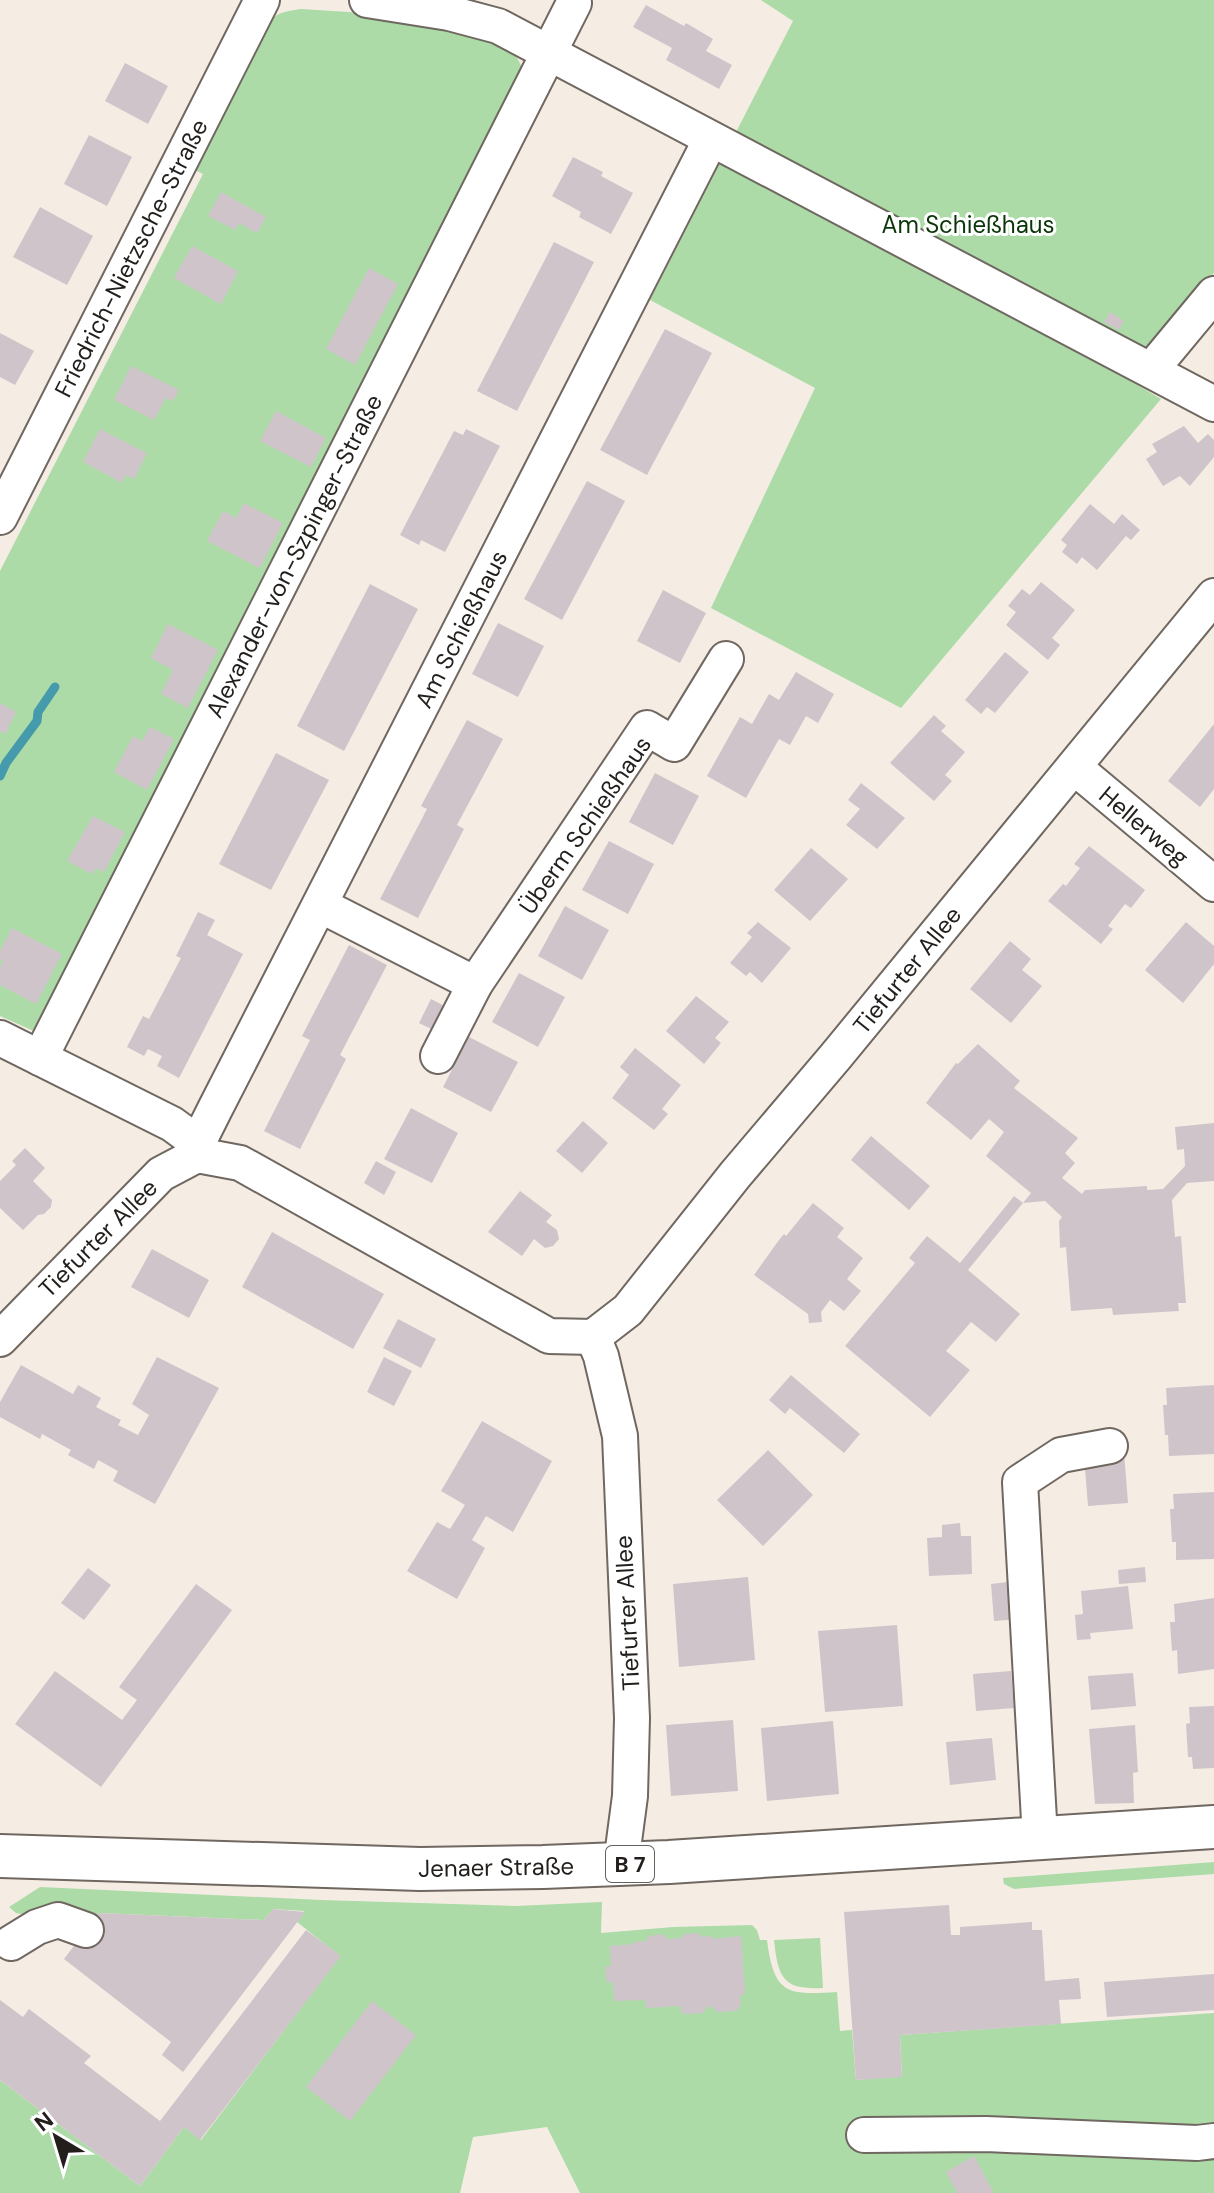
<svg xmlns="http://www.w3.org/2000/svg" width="1214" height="2193" viewBox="0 0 1214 2193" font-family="'DM Sans',sans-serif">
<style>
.green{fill:#acdba8}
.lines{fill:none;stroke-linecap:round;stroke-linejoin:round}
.stream{stroke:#459bab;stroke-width:9}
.building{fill:#cfc4ca}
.minor-casing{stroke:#6f6760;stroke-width:38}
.major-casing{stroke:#6f6760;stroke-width:46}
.minor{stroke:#fff;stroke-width:34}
.major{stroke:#fff;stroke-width:42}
.labels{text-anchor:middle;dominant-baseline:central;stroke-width:6;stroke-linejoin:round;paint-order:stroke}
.shield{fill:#fff;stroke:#64625f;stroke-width:2}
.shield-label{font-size:22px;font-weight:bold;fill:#211e1b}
.park-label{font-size:24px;fill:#093509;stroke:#fff}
.street-label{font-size:24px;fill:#211e1b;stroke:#fff}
</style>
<rect width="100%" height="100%" fill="#f5ede4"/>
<g class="green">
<path d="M761,0H1214V273L1129,380L1161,399L901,708L711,608L815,388L650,300L793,21Z"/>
<path d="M301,9L380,14L485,38L515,54L523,69L36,1032L0,1016V571L203,174L193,169L267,23C277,12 287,11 301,9Z"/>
<path d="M1214,1862V1874L1014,1889L1004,1884L1003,1878Z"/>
<path d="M40,1887L322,1900L516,1906L602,1902L601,1933L673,1927L752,1925L757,1930L760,1940H767C774,1995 787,1995 837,1992L840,2031L852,2030L856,2080L902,2076L900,2035L1214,2013V2193H580L547,2127L473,2137L460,2193H0V2080L140,2186L184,2127L201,2140L340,1956L297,1922L304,1911L273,1909L264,1920L99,1913L95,1919L26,1915L16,1913L9,1907Z"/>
<path d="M820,1938L823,1988C783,1990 778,1978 774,1940Z"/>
</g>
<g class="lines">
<path class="stream" d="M0,776L6,763L37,721L38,712L55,687"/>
</g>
<g class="building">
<path d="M646,5L684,26L686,23L713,39L706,51L732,65L719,89L666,60L672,48L633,27Z"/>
<path d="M125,63L168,86L148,124L105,101Z"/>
<path d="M89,135L132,157L107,206L64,184Z"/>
<path d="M573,157L603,172L601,176L633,193L611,234L579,217L581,212L552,196Z"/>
<path d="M221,192L266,217L257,233L239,223L235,230L208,216Z"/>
<path d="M40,207L93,236L67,285L13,257Z"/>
<path d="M554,242L594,262L517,411L477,391Z"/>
<path d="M192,246L238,271L221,304L174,278Z"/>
<path d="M369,268L398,284L355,365L326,349Z"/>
<path d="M1110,312L1124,321L1119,330L1104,322Z"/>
<path d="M665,329L712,353L647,475L600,450Z"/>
<path d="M0,333L34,351L15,385L0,377Z"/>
<path d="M131,366L179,390L173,401L166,398L154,420L114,400Z"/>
<path d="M276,411L326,438L311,467L260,441Z"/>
<path d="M1184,426L1198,443L1208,434L1214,440V457L1190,486L1180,476L1163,486L1146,459L1157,452L1152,444Z"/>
<path d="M100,429L147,453L134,479L126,475L122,483L83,462Z"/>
<path d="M466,429L500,446L445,552L421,540L419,545L400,535L454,431L463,435Z"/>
<path d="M587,481L625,501L562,620L524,599Z"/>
<path d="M244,503L283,523L260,568L207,541L223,511L236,518Z"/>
<path d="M1090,504L1114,524L1122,514L1140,530L1131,540L1126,536L1097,570L1082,557L1077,564L1062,552L1067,545L1061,540Z"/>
<path d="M1041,582L1075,610L1052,638L1060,645L1048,660L1006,625L1016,612L1008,606L1022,589L1030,595Z"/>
<path d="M370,584L418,609L344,751L297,726Z"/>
<path d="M663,590L706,613L680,663L637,641Z"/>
<path d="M498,623L544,646L518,697L472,674Z"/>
<path d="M168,624L218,650L188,708L161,694L173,670L151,658Z"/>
<path d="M1005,652L1029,672L995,713L987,707L981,714L965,700Z"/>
<path d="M796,672L834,694L818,723L806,716L790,745L779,739L746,798L707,776L740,717L752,724L769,694L779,700Z"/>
<path d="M0,703L16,712L5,734L0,731Z"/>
<path d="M934,715L946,726L941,731L965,752L945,775L952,781L934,801L890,763Z"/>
<path d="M467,720L503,739L457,825L464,829L418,918L380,899L427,809L421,806Z"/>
<path d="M1214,724V789L1200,807L1168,781Z"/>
<path d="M150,727L174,739L147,790L114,772L133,736L142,741Z"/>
<path d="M276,753L329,780L271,890L219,864Z"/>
<path d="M655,773L699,796L673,845L629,822Z"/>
<path d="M861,783L905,818L877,849L846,825L860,809L848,800Z"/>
<path d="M93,816L125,832L104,872L96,868L92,874L67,861Z"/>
<path d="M609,841L654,864L628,914L582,890Z"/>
<path d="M1089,846L1145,890L1131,908L1125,904L1108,926L1113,929L1101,944L1048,901L1063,884L1066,886L1080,868L1074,864Z"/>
<path d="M811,848L848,879L810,921L774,890Z"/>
<path d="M565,906L609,930L582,980L538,956Z"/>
<path d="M198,912L215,920L207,935L243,954L179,1078L157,1066L162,1056L148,1049L144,1056L127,1047L143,1016L149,1019L181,958L176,956Z"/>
<path d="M758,922L791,948L762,983L750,972L746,976L730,963L752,937L747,933Z"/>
<path d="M1186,922L1214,946V964L1183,1003L1145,970Z"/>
<path d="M12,928L62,954L36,1004L0,985V967L3,961L0,960V951Z"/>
<path d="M1010,941L1031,959L1022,970L1042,986L1011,1023L970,989Z"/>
<path d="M349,945L387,965L340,1055L346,1059L300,1149L264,1131L310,1040L302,1036Z"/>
<path d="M519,973L565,997L538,1047L492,1022Z"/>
<path d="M696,996L729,1022L715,1038L721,1043L704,1064L666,1031Z"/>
<path d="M431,999L454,1011L442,1034L419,1023Z"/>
<path d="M469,1037L518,1062L491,1112L443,1087Z"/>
<path d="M978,1044L1020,1081L1014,1088L1078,1138L1065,1153L1075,1163L1062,1178L1082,1194L1085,1190L1147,1186V1190L1163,1189L1185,1166L1184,1149L1177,1150L1175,1127L1214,1123V1181L1187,1183L1172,1200L1175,1237L1181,1236L1186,1303H1178L1179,1311L1113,1315L1112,1308L1071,1311L1066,1247L1060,1248L1059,1221L1062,1217L1045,1201L1023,1203L1031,1193L986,1156L1004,1132L989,1119L971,1140L926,1103L956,1063L958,1064Z"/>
<path d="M635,1048L681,1085L662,1109L668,1114L654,1130L612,1098L629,1075L620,1067Z"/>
<path d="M411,1108L458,1133L432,1183L384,1159Z"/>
<path d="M583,1121L608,1143L582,1173L556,1151Z"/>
<path d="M871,1136L930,1186L909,1210L851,1160Z"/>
<path d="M25,1148L45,1168L33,1181L52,1200L51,1207L44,1214L38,1215L23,1230L0,1208V1181L16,1165L12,1161Z"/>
<path d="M376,1161L396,1172L384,1195L364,1183Z"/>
<path d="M520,1191L552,1215L546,1222L557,1230L559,1239L553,1246L545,1248L534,1239L522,1256L488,1232Z"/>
<path d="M1014,1196L1023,1203L968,1270L1020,1314L996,1342L971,1322L946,1351L970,1370L930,1417L845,1346L915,1263L909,1258L927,1236L960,1263Z"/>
<path d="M813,1203L844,1228L837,1237L863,1258L847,1279L861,1291L844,1311L830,1300L821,1312L822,1322L809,1323L808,1314L754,1275L779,1240L784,1234L786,1236Z"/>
<path d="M272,1232L384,1294L353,1349L242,1287Z"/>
<path d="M152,1249L209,1280L189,1318L131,1287Z"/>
<path d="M398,1319L436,1339L421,1368L383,1348Z"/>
<path d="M157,1357L219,1388L155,1504L113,1481L118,1471L98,1460L94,1469L68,1455L71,1450L42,1434L40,1439L0,1417V1402L21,1365L73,1394L78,1385L101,1398L96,1407L121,1420L118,1425L138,1435L149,1415L132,1404Z"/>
<path d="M384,1357L412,1371L394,1406L367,1392Z"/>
<path d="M791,1375L860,1434L844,1453L790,1408L785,1414L769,1400Z"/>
<path d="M1214,1385V1454L1169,1456L1168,1435H1165L1163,1405H1167L1166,1388Z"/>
<path d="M482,1421L552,1461L513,1532L486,1516L472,1540L485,1548L457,1599L407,1571L437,1522L450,1529L465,1505L441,1491Z"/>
<path d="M768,1450L813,1495L763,1546L717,1500Z"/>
<path d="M1124,1452L1128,1503L1088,1506L1084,1456Z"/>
<path d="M1214,1492V1559L1176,1560V1542H1172L1170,1509H1174L1173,1494Z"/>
<path d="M960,1523L961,1536H971L972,1574L929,1576L927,1538L942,1537V1525Z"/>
<path d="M1145,1567L1146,1582L1119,1584L1118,1570Z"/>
<path d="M88,1568L111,1585L84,1620L61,1603Z"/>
<path d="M748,1577L755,1660L679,1667L673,1584Z"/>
<path d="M1016,1581L1020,1619L994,1621L991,1584Z"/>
<path d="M196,1584L232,1610L101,1787L15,1724L55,1671L122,1720L137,1700L119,1687Z"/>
<path d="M1128,1586L1133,1629L1090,1633L1091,1639L1077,1640L1075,1615L1083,1614L1081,1591Z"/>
<path d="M1214,1598V1669L1178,1674L1177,1650L1172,1651L1170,1622H1175L1174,1604Z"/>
<path d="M897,1625L903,1706L825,1712L818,1631Z"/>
<path d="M1011,1671L1014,1708L976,1711L973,1674Z"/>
<path d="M1133,1673L1136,1706L1091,1710L1088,1676Z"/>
<path d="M1214,1706V1768L1193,1769L1192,1757H1188L1186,1724L1190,1723L1189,1707Z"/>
<path d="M733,1720L738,1791L671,1796L666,1725Z"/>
<path d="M833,1721L839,1794L767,1801L761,1728Z"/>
<path d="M1135,1725L1138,1772L1133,1773L1134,1803L1095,1804L1089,1729Z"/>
<path d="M992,1738L996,1780L950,1785L946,1742Z"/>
<path d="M949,1905L951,1935H960V1927L1032,1922V1930H1042L1045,1981L1079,1978L1081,1999L1059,2000L1061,2024L900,2035L902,2077L856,2080L844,1912Z"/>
<path d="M273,1909L305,1912L183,2072L162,2055L171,2042L64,1959L99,1913L264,1920Z"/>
<path d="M306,1930L341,1956L200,2140L184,2127L140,2186L0,2080V2000L23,2017L29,2009L91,2056L84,2063L160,2121Z"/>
<path d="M698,1933L702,1937L712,1936L713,1939L741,1936L745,1994L740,1995L741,2005L736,2011L717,2012L712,2007H707L703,2013L685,2014L681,2012L680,2006L646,2008L645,2000L614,2001L613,1982L607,1983L605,1967L611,1966L610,1946L633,1944V1942L646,1941L649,1936L663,1934L667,1939L681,1938L685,1934Z"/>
<path d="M1214,1974V2010L1107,2017L1104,1982Z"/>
<path d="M372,2001L416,2035L350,2121L306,2087Z"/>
<path d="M974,2156L994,2193H957L946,2172Z"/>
</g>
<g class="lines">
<g class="minor-casing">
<g id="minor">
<path d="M367,0L449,13L498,26L1214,404"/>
<path d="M1151,370L1214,294"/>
<path d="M0,517L262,0"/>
<path d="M1074,767L1214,884"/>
<path d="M320,905L475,984"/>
<path d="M0,1038L172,1124L198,1143"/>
<path d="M438,1056L475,984L647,728L674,744L726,659"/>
<path d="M40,1058L574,3"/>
<path d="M197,1155L198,1143L215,1109L711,139"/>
<path d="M593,1337L601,1356L620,1436L632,1718L630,1796L621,1864"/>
<path d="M0,1339L161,1174L197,1155L240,1163L549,1336L593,1337L628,1310L735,1175L836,1056L1214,596"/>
<path d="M1040,1838L1020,1482L1061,1455L1110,1446"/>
<path d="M11,1943L37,1927L58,1920L86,1930"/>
<path d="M864,2135L986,2134L1197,2143L1214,2141"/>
</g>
</g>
<g class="major-casing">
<path id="major" d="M0,1856L420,1869L543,1867L669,1862L1214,1827"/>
</g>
<use href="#minor" class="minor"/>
<use href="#major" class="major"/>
</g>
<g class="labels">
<rect class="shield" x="606" y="1846" width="48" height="36" rx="6"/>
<g class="shield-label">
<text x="630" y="1864">B 7</text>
</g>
<g class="park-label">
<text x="968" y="224">Am Schießhaus</text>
</g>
<g class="street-label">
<text transform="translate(131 258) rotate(-63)">Friedrich-Nietzsche-Straße</text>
<text transform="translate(294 556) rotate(-63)">Alexander-von-Szpinger-Straße</text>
<text transform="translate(461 629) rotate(-63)">Am Schießhaus</text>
<text transform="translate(585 825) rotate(-55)">Überm Schießhaus</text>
<text transform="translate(1144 826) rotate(40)">Hellerweg</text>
<text transform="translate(907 970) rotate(-51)">Tiefurter Allee</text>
<text transform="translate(98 1238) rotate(-45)">Tiefurter Allee</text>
<text transform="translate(627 1613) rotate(-93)">Tiefurter Allee</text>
<text transform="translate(496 1867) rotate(-1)">Jenaer Straße</text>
</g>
</g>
<g transform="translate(56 2137) rotate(322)" stroke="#ffffff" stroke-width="6" paint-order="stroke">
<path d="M0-6L14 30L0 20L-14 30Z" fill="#211e1b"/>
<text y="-12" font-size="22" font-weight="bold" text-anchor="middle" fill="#211e1b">N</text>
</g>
</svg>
